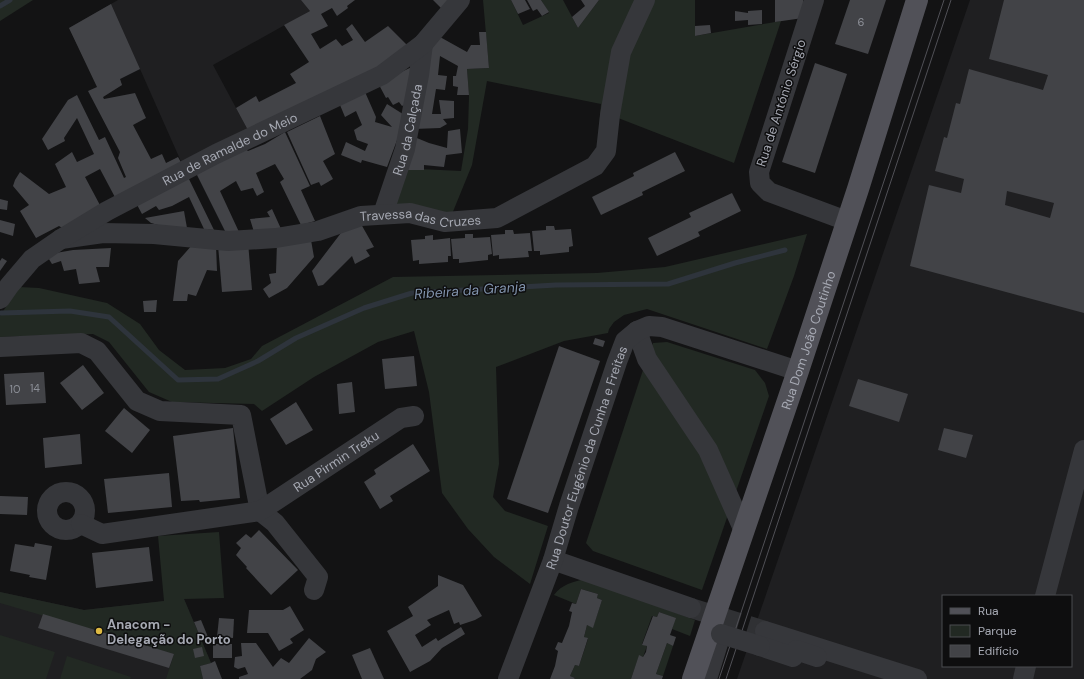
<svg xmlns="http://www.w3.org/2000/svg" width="1084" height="679" viewBox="0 0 1084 679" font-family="'DM Sans',sans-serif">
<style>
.built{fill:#1f1f21;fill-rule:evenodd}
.green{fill:#222923;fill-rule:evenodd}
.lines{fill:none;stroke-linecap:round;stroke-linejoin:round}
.stream{stroke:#2e343c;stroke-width:5}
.building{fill:#424347;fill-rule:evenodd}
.minor-tunnel{stroke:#303134;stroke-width:20;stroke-dasharray:20 10;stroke-linecap:butt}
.minor{stroke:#36373b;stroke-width:20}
.major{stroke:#515158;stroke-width:22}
.tram{stroke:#505056;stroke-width:1}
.minor-bridge{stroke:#36373b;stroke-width:20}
.poi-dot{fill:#ddb942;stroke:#0e0e0f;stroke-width:1.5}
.labels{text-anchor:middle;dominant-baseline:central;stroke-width:3;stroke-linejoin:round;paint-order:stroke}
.number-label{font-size:11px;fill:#8d9098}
.street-label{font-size:13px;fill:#a6a9b3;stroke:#0e0e0f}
.poi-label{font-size:13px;font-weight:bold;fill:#a6a9b3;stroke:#0e0e0f;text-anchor:start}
.water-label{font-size:14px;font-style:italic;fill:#8092ab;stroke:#0e0e0f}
</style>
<rect width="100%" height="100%" fill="#131314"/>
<g class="built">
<path d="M118,0H333L317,7L213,65L250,134L183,166L140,69L120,79L122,85L103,97L69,28Z"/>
<path d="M970,0H1084V679H737ZM943,596H1071V666H943Z"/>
<path d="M0,592L84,610L184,599L211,663L200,666L203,679H0Z"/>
</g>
<g class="green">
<path d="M0,0H33L0,21Z"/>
<path d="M483,0H511L523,25L549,13L541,0H563L578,28L599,0H695V36L781,21L734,163L613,116L622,53L639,13L621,52L610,115L606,151L595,166L497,218L445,222L410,213L383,214L399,168L461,171L468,129L469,96L467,69L489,68ZM487,81L601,104L597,152L589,164L492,213L452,214L472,165Z"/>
<path d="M807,234L794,276L767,349L647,309L624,315L614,322L609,329L608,333L564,341L496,367L499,464L493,497L505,511L548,526L530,584L494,557L468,529L442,493L429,392L414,331L378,342L314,377L262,411L254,404L172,402L149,392L109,342L93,334L0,337V316L19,287L39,288L107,303L140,324L159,350L185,370L225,368L251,359L262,346L393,277L597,273L665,267Z"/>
<path d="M667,342L755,370L765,383L769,396L702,590L593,551L586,543L642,373L653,343Z"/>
<path d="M219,532L224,598L184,599L211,663L200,666L203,679H166L174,654L0,603V592L84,610L164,601L158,536Z"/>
<path d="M585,579L695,620L690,636L672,629L675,618L659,612L657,617L652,616L642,644L647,646L643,657L639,656L631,679H574L575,678L570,676L575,665L579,666L588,639L584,637L587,625L593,627L602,600L597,598L598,594L581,589L576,604L554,595C562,584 573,582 585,579Z"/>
<path d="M0,635L55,652L46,679H0Z"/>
<path d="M667,643L673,646L663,676L656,674Z"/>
<path d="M67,656L131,677L130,679H60Z"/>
</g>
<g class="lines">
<g class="stream">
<path d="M0,6L10,0"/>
<path d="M1,313L70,311L109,317L178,380L218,379L258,361L296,338L364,308L412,293L556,285L668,284L735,263L785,250"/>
</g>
</g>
<g class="building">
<path d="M301,0H355L347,6L348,8L337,16L332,8L321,14L328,26L311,34L320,49L336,39L342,46L353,40L346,29L352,24L365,42L388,26L410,48L389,61L250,134L236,108L256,96L259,102L296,83L290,74L309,62L284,25L310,11Z"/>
<path d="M433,0H450L443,10Z"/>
<path d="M511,0H525L530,9L518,14Z"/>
<path d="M527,0H541L549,12L542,16L537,9L533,11Z"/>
<path d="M581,0H599L578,28L572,17L585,6Z"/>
<path d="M775,0H803V18L775,22Z"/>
<path d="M850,0H886L868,54L835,44Z"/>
<path d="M1004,0H1084V313L910,266L929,185L961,193L964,179L935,171L944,137L947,138L956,103L960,104L969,69L1043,90L1048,75L989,59ZM1007,191L1054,203L1050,218L1005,205Z"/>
<path d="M111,4L140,69L120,79L122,85L103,97L104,99L135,93L146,118L133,125L151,159L162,154L166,163L178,157L183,166L117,201L100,169L85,177L101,207L64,229L59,226L36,238L20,211L29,205L13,186L15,180L20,172L49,194L66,187L55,164L72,152L77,162L94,154L77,118L64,138L65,141L48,150L42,139L68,100L77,95L99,140L105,137L124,178L126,177L118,158L120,152L88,91L97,87L69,28Z"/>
<path d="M762,10V24L748,25V20L735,21V11L748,13V11Z"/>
<path d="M710,25L711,33L695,36V26Z"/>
<path d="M479,32H486L489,68L467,69L469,95H457L458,87L453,86V76H456L458,66L440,56L438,75L447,76L445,90L436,89L432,114H441L439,100L454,101V118L443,119L447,124L440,128L414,129L426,56L440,37L467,52L471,45H480Z"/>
<path d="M815,63L847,74L815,173L782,162Z"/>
<path d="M416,65L409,102L402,106L399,102L393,105L388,97L386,98L378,83Z"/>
<path d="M365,92L376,117L375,122L392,127L381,115L387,104L406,116L387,167L362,160L361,163L341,155L346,142L365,151L368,144L357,140L354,130L362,125L356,111L345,117L340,105Z"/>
<path d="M320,116L335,154L323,161L333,179L321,186L319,182L311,185L287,132Z"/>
<path d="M460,129L462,153L446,155L444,167L424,165V170H408L412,136L429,143L447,148L448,131Z"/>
<path d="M285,132L310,186L301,190L315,221L301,225L280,182L284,179L275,164L256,173L264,192L257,196L253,188L241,191L236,181L220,191L239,232L225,231L195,171L243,147L248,151L265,144Z"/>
<path d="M675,152L685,171L642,192L643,195L601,215L592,197L634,176L633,173Z"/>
<path d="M187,175L214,230L204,229L189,197L172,206L159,210L156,206L142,214L135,201Z"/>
<path d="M732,193L741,211L698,232L700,236L657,256L648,238L691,217L689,213Z"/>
<path d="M0,199L8,201L7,210L0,209Z"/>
<path d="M272,209L282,231L254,232L250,219L270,217L267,212Z"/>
<path d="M184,211L187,228L158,225L151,223L145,218Z"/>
<path d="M0,220L15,224L13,236L0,232Z"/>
<path d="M361,224L374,247L366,250L370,256L355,264L352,256L323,285L318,286L312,271L344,229Z"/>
<path d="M546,226H554L555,230L571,229L573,246L569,247V252L540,255V251H534L532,231L546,230Z"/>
<path d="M505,230H513L514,234L530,233L532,251H528L529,257L499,259V255L493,256L491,235L505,234Z"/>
<path d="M465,234H473V238L490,237L492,254L488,255V260L459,263V259H453L451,239L465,238Z"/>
<path d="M433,235V240L450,238L451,256H448V262L419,264V260L413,261L411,240L425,239V236Z"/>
<path d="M311,240L314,257L287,288L269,298L263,289L271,283L269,274L276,273L277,242Z"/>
<path d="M248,242L252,290L222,292L218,245Z"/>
<path d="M193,244L216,245L217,271L207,270L196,296L188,294L187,301H173L178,261Z"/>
<path d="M111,248L109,267H96L100,282L79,284L76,269L64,271L61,261L52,264L47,256L50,254L73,250Z"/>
<path d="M2,258L7,261L0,271V261Z"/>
<path d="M157,300L156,312H144L143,301Z"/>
<path d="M595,338L605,341L603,347L593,344Z"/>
<path d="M559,346L600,361L548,513L507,499Z"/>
<path d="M414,356L417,386L385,389L382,359Z"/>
<path d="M83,365L104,393L82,410L60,383Z"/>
<path d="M44,372L46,403L6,405L4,374Z"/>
<path d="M858,379L908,394L899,422L849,406Z"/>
<path d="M352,382L355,412L339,414L337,384Z"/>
<path d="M296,402L313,430L286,445L270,419Z"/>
<path d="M124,408L150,430L132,453L105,431Z"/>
<path d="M233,428L240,498L200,502L199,500L181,501L173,436Z"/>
<path d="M944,428L973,435L966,458L938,450Z"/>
<path d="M80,434L82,464L45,468L43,438Z"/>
<path d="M413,444L430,471L390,496L393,501L380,509L364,482L376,474L374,470Z"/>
<path d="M169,473L172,507L108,513L104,479Z"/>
<path d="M0,496L28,497L27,515L0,514Z"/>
<path d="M259,530L298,570L271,595L246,568L247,567L236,555L241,548L236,543L246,534L251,538Z"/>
<path d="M35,543L52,546L46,580L29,577L30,575L10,571L15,544L34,547Z"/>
<path d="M149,547L153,581L96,588L92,553Z"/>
<path d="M438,575L463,585L482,616L475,620L460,625L459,622L454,624L449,610L427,620L431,625L415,635L422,647L436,638L438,641L461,627L465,634L442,648L430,661L410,672L387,631L413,616L408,607L438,586Z"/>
<path d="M581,589L598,594L597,598L602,600L593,628L587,625L584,637L588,638L579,666L575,665L570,676L575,678L574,679H550L555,666L558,651L555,649L558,642L562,643L569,626L572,612L569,611L572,603L576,604Z"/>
<path d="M290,606L304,630L290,639L293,643L279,651L268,633H247L249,610H283Z"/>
<path d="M659,612L676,618L670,635L676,637L673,646L667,643L656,674L663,676L662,679H631L639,655L643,657L646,652L647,646L642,645L653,616L657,617Z"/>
<path d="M43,614L174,654L169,668L38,628Z"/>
<path d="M219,618L234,619L233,638L217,637Z"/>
<path d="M201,620L208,637L201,639L194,622Z"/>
<path d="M309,638L326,652L316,659L312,670L300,679H239V677L248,674L245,667L238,669L234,667L235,657L242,656L241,643H256L273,667L281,658L289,663Z"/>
<rect x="213" y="644" width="19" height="14"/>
<path d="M202,647L204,656L195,658L193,649Z"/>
<path d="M370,648L384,679H362L352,655Z"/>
<path d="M215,661L222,679H203L200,666L211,663Z"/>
</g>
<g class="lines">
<path class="minor-tunnel" d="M691,608L765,631"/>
<g class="minor">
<path d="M814,0L759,172L760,183L769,192L847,221"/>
<path id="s1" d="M383,214L405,149L419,75L423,44"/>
<path id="s2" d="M61,239L103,233L154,234L228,241L276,238L318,231L361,216L410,213L445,222L497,218L595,166L606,151L610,115L621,52L645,0"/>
<path id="s3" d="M0,299L9,286L32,259L61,239L107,211L216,154L382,75L423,44L460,0"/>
<path d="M637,331L647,359L708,450L744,531"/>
<path d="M0,347L81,343L97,351L137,401L160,411L241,415L260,511L275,523L318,577L314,590"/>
<circle cx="66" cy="511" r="19"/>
<path id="s4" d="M81,524L102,534L260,511L401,418L414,416"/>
<path d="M553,560L691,608"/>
<path d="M1045,596L1084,450"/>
<path d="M765,631L917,679"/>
<path d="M760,646L793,657L796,650L817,657"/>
<path id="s5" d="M508,679L553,560L569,506L617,362L625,341L637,331L649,326L662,327L798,371"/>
<path d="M707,679L721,634"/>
<path d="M1023,679L1026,666"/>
</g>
<path class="major" id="s6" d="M693,679L798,371L858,189L917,0"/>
<g class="tram">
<path d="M719,679L944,0"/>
<path d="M726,679L951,0"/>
</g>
<path class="minor-bridge" d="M721,634L760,646"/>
</g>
<circle class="poi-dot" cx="99" cy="631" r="4"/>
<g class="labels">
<g class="number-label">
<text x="861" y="22">6</text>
<text x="35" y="388">14</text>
<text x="15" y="389">10</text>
</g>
<g class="street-label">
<text transform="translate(781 103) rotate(-72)">Rua de António Sérgio</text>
<text stroke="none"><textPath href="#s1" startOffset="88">Rua da Calçada</textPath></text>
<text stroke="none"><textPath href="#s3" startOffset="278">Rua de Ramalde do Meio</textPath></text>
<text stroke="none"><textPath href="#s2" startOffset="364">Travessa das Cruzes</textPath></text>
<text stroke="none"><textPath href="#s6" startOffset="358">Rua Dom João Coutinho</textPath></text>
<text stroke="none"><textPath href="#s5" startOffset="235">Rua Doutor Eugénio da Cunha e Freitas</textPath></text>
<text stroke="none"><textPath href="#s4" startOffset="274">Rua Pirmin Treku</textPath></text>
</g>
<g class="poi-label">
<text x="107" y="624">Anacom -<tspan x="107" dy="15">Delegação do Porto</tspan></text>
</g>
<g class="water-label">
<text transform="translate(470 290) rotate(-4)">Ribeira da Granja</text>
</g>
</g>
<rect x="942" y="595" width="130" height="72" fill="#0e0e0f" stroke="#4b4c51"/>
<rect x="950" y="608" width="20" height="6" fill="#515158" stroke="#4b4c51"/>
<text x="978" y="615" font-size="12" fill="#a6a9b3">Rua</text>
<rect x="950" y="625" width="20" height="12" fill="#222923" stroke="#4b4c51"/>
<text x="978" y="635" font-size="12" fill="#a6a9b3">Parque</text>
<rect x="950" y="645" width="20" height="12" fill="#424347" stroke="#4b4c51"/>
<text x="978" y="655" font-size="12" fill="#a6a9b3">Edifício</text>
</svg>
